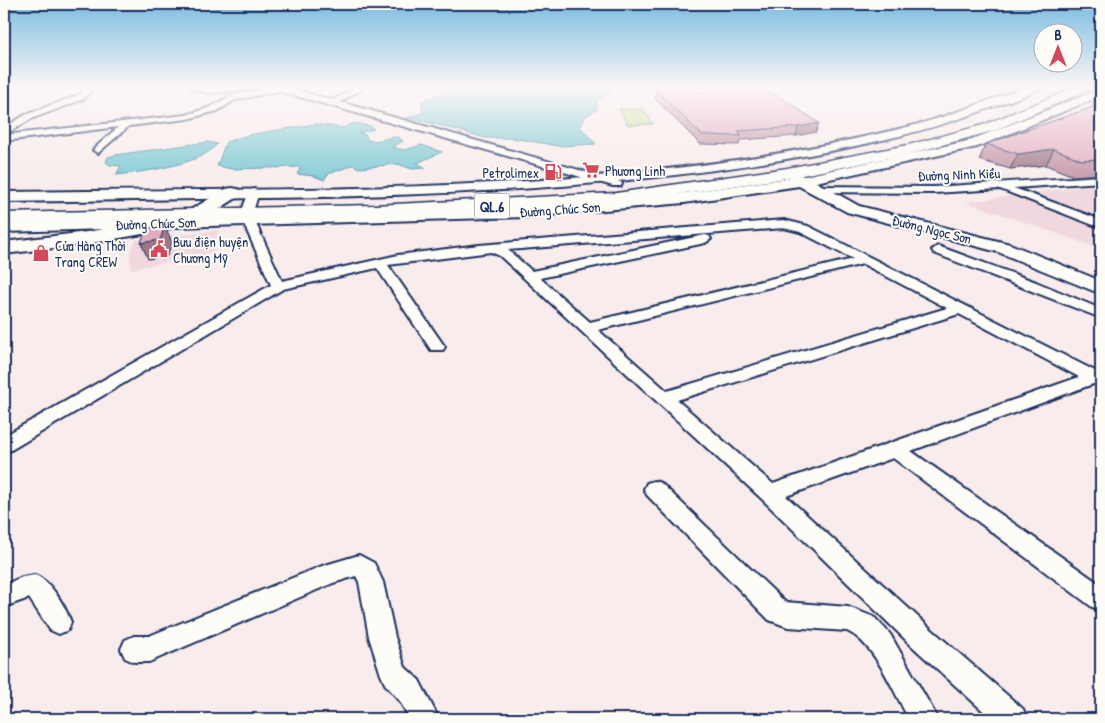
<svg xmlns="http://www.w3.org/2000/svg" width="1105" height="723" viewBox="0 0 1105 723" font-family="'Patrick Hand',sans-serif">
<style>
.built{fill:#f1d8df}
.green{fill:#c6e096;stroke:#70887a}
.water{fill:#79c9d3;stroke:#538ba4}
.lines{fill:none;stroke-linecap:round;stroke-linejoin:round}
.street-casing{stroke:#1b2f5e;stroke-width:4}
.secondary-casing{stroke:#1b2f5e;stroke-width:4}
.primary-casing{stroke:#1b2f5e;stroke-width:4}
.highway-casing{stroke:#1b2f5e;stroke-width:3}
.street{fill:#fdfcf7;fill-rule:evenodd}
.secondary{fill:#fdfcf7;fill-rule:evenodd}
.primary{fill:#fdfcf7;fill-rule:evenodd}
.highway{fill:#fdfcf7;fill-rule:evenodd}
.wall{fill:#c293a5;stroke:#1b2f5e}
.shaded-wall{fill:#9e7886;stroke:#1b2f5e}
.building{fill:#e2abc0;stroke:#1b2f5e}
.labels{text-anchor:middle;dominant-baseline:central;stroke-width:4;stroke-linejoin:round;paint-order:stroke}
.far-poi-label{font-size:14px;fill:#1b2f5e;stroke:#fdfcf7;text-anchor:start}
.far-street-label{font-size:14px;fill:#1b2f5e;stroke:#fdfcf7}
.shield{fill:#fdfcf7;stroke:#5f6c8c;stroke-width:1}
.shield-label{font-size:15px;font-weight:bold;fill:#1b2f5e}
</style>
<rect width="100%" height="100%" fill="#f8ecec"/>
<filter id="ink" filterUnits="userSpaceOnUse"><feTurbulence type="fractalNoise" baseFrequency=".02" numOctaves="2"/><feDisplacementMap in="SourceGraphic" scale="10" xChannelSelector="R" yChannelSelector="G"/><feConvolveMatrix kernelMatrix="1 2 1 2 8 2 1 2 1" color-interpolation-filters="sRGB"/></filter>
<g filter="url(#ink)">
<g class="built">
<path d="M934,87H1017L999,94Z"/>
<path d="M1101,184V249L966,202Z"/>
<path d="M218,230L214,253L131,269L130,252L136,240Z"/>
</g>
<path class="green" d="M619,109H643L653,124L628,125Z"/>
<g class="water">
<path d="M460,87H615C610,95 602,96 596,102L597,109L585,117L580,127L596,144L558,146L513,138H486L423,121L406,118L425,112L422,109V101L447,91Z"/>
<path d="M354,123L370,126L374,129L359,133L366,135L367,140C379,143 387,136 399,137L403,141L392,147L404,150L422,145L442,152L417,163L426,168L412,169L398,164L359,168L353,165L328,174L324,180L314,176L297,174L301,167L232,169L217,166L226,142L248,135L316,124L343,128Z"/>
<path d="M208,142L217,144C202,165 141,172 116,175L121,166L110,165L106,162L108,157L115,155Z"/>
</g>
<g class="lines">
<g class="street-casing">
<g id="street">
<path d="M80,87H87L90,92L84,99L31,119L4,135V128L25,115L78,95L82,92Z"/>
<path d="M189,87L248,88L244,90L207,93Z"/>
<path d="M270,87H283L333,100L356,87H365L340,102L621,182L622,184L621,186H613L279,91L235,100L217,111L187,119L129,126L98,153L93,150L95,148L118,127L4,141V135L186,115L211,107L230,96Z"/>
<path d="M1101,176V182L1014,188L1101,220V228L1000,189L934,193L817,192L812,189L817,186L934,187Z"/>
<path d="M254,189L259,192L252,215L282,281L398,255L479,245L784,220L808,226L1095,371L1101,370V386L1093,384L911,451L1101,585V610L1092,607L893,458L786,496L930,628L1023,709L1027,719H992L912,646L763,500L500,256L491,252L388,265L445,347L443,350H431L377,268L283,289L11,450L4,452V436L271,285L240,215L249,192ZM784,228L800,232L853,259L590,322L540,278L705,243L711,239L709,236L705,235L532,271L508,250ZM863,264L947,308L667,391L598,330ZM959,314L1079,377L773,484L677,400Z"/>
<path d="M938,246L1036,282L1101,309V318L934,253L932,250Z"/>
<path d="M654,481L661,483L785,602L848,607L874,617L890,634L938,719H909C894,693 875,643 847,631L788,627L769,620L647,495L644,489L647,483Z"/>
<path d="M359,555L374,563L383,582L395,637L405,667L419,680L439,719H410L399,700L385,684L381,675L369,637L359,582L356,576L333,583L149,662H134L125,658L121,649L125,640L134,636H149L322,566Z"/>
<path d="M35,575C51,581 65,606 71,622L68,630L59,634L50,630L29,598L4,607V585L22,577Z"/>
</g>
</g>
<g class="secondary-casing">
<g id="secondary">
<path d="M1024,87H1040C1029,95 1014,99 1001,104C956,121 912,134 865,144C668,186 468,195 267,198C180,199 92,201 4,202V192C302,187 621,199 911,126C950,116 987,101 1024,87Z"/>
<path d="M1101,89V96L977,147L816,182L859,206L1010,244L1101,281V294L998,252L847,212L799,186L684,203L525,217L4,232V222L525,207L684,193L789,178L791,175L796,174L804,176L968,141Z"/>
</g>
</g>
<g class="primary-casing">
<path id="primary" d="M232,188L238,189L241,193L238,197L201,220L159,231L87,244L4,254V242L87,232L159,219L187,212L226,189Z"/>
</g>
<g class="highway-casing">
<path id="highway" d="M1077,87H1095L993,131L909,154L787,178L616,203L374,217L4,225V213L374,205L616,193L787,168L908,145L983,125Z"/>
</g>
<use href="#street" class="street"/>
<use href="#secondary" class="secondary"/>
<use href="#primary" class="primary"/>
<use href="#highway" class="highway"/>
</g>
<g class="wall">
<path d="M656,91L697,92L816,132L796,136L740,140L739,145L700,144L655,99Z"/>
<path d="M1101,95V175V174L1073,176L1046,165L1010,169L979,160L986,144L1091,108L1094,103H1097Z"/>
</g>
<g class="shaded-wall">
<path d="M819,123L816,132L796,136L798,127Z"/>
<path d="M1054,149L1046,165L1010,169L1018,154Z"/>
<path d="M165,226L172,242L167,256L148,259L141,243Z"/>
</g>
<g class="building">
<path d="M684,90L697,92L764,90L772,95H777L819,123L798,127L738,131L741,136L702,135L656,91Z"/>
<path d="M1094,103H1101V106Z"/>
<path d="M1090,108H1101V159L1082,160L1054,149L1018,154L986,144Z"/>
<path d="M165,226L160,240L141,243L146,228Z"/>
</g>
</g>
<linearGradient id="sky" x2="0" y2="1"><stop stop-color="#7bbce0"/><stop offset="0.46" stop-color="#fcf6f6"/><stop offset="1" stop-color="#fcf6f6" stop-opacity="0"/></linearGradient>
<rect width="1105" height="189" fill="url(#sky)"/>
<defs>
<g id="supermarket-bare" transform="scale(1.35)"><path d="M-6-5.5h2.5l.6 2H6L4.5 2H-2.5L-4.4-4H-6ZM-1.5 3.2a1.3 1.3 0 1 0 .1 0ZM3 3.2a1.3 1.3 0 1 0 .1 0Z" fill="#d1495b" stroke="#fdfcf7" stroke-width="2.5" paint-order="stroke"/></g>
<g id="fuel-bare" transform="scale(1.35)"><path d="M-5.5-6h7V0h2V4h1.3V-2.5L3-4.5l.8-.8L6-3V5H2.5V1h-1V6h-7ZM-4.2-4.7v3.2H.2V-4.7Z" fill="#d1495b" stroke="#fdfcf7" stroke-width="2.5" paint-order="stroke"/></g>
<g id="civic-bare" transform="scale(1.35)"><path d="M-.6-6.5H3V-4.5H.6V-3L4-1V1h2V6H-6V1h2V-1L-.6-3ZM-1.2 2.5V6h2.4V2.5Z" fill="#d1495b" stroke="#fdfcf7" stroke-width="2.5" paint-order="stroke"/></g>
<g id="shop-bare" transform="scale(1.35)"><path d="M-5-2.5h2.3a2.7 3.5 0 0 1 5.4 0H5L5.5 6h-11ZM-1.5-2.5h3a1.5 2.3 0 0 0-3 0Z" fill="#d1495b" stroke="#fdfcf7" stroke-width="2.5" paint-order="stroke"/></g>
</defs>
<g fill-rule="evenodd">
<use href="#supermarket-bare" x="591" y="170"/>
<use href="#fuel-bare" x="553" y="172"/>
<use href="#civic-bare" x="159" y="249"/>
<use href="#shop-bare" x="41" y="253"/>
</g>
<g class="labels">
<g class="far-poi-label">
<text x="605" y="170">Phương Linh</text>
<text x="539" y="172" text-anchor="end">Petrolimex</text>
<text x="173" y="241">Bưu điện huyện<tspan x="173" dy="16">Chương Mỹ</tspan></text>
<text x="55" y="245">Cửa Hàng Thời<tspan x="55" dy="16">Trang CREW</tspan></text>
</g>
<g class="far-street-label">
<text transform="translate(959 174) rotate(-2)">Đường Ninh Kiều</text>
<text transform="translate(560 209) rotate(-4)">Đường Chúc Sơn</text>
<text transform="translate(156 223) rotate(-2)">Đường Chúc Sơn</text>
<text transform="translate(932 229) rotate(14)">Đường Ngọc Sơn</text>
</g>
<rect class="shield" x="474.5" y="193.5" width="35" height="25" rx="4"/>
<g class="shield-label">
<text x="492" y="206">QL.6</text>
</g>
</g>
<rect width="1105" height="723" fill="none" stroke="#fdfcf7" stroke-width="20"/>
<rect x="10" y="10" width="1085" height="703" fill="none" stroke="#1b2f5e" stroke-width="2" filter="url(#ink)"/>
<g transform="translate(1058 48)"><circle r="24" fill="#fdfcf7" stroke="#a3aaba"/>
<path d="M0-4L9 19L0 12L-9 19Z" fill="#d1495b"/>
<text y="-8" font-size="14" font-weight="bold" text-anchor="middle" fill="#1b2f5e">B</text>
</g>
</svg>
